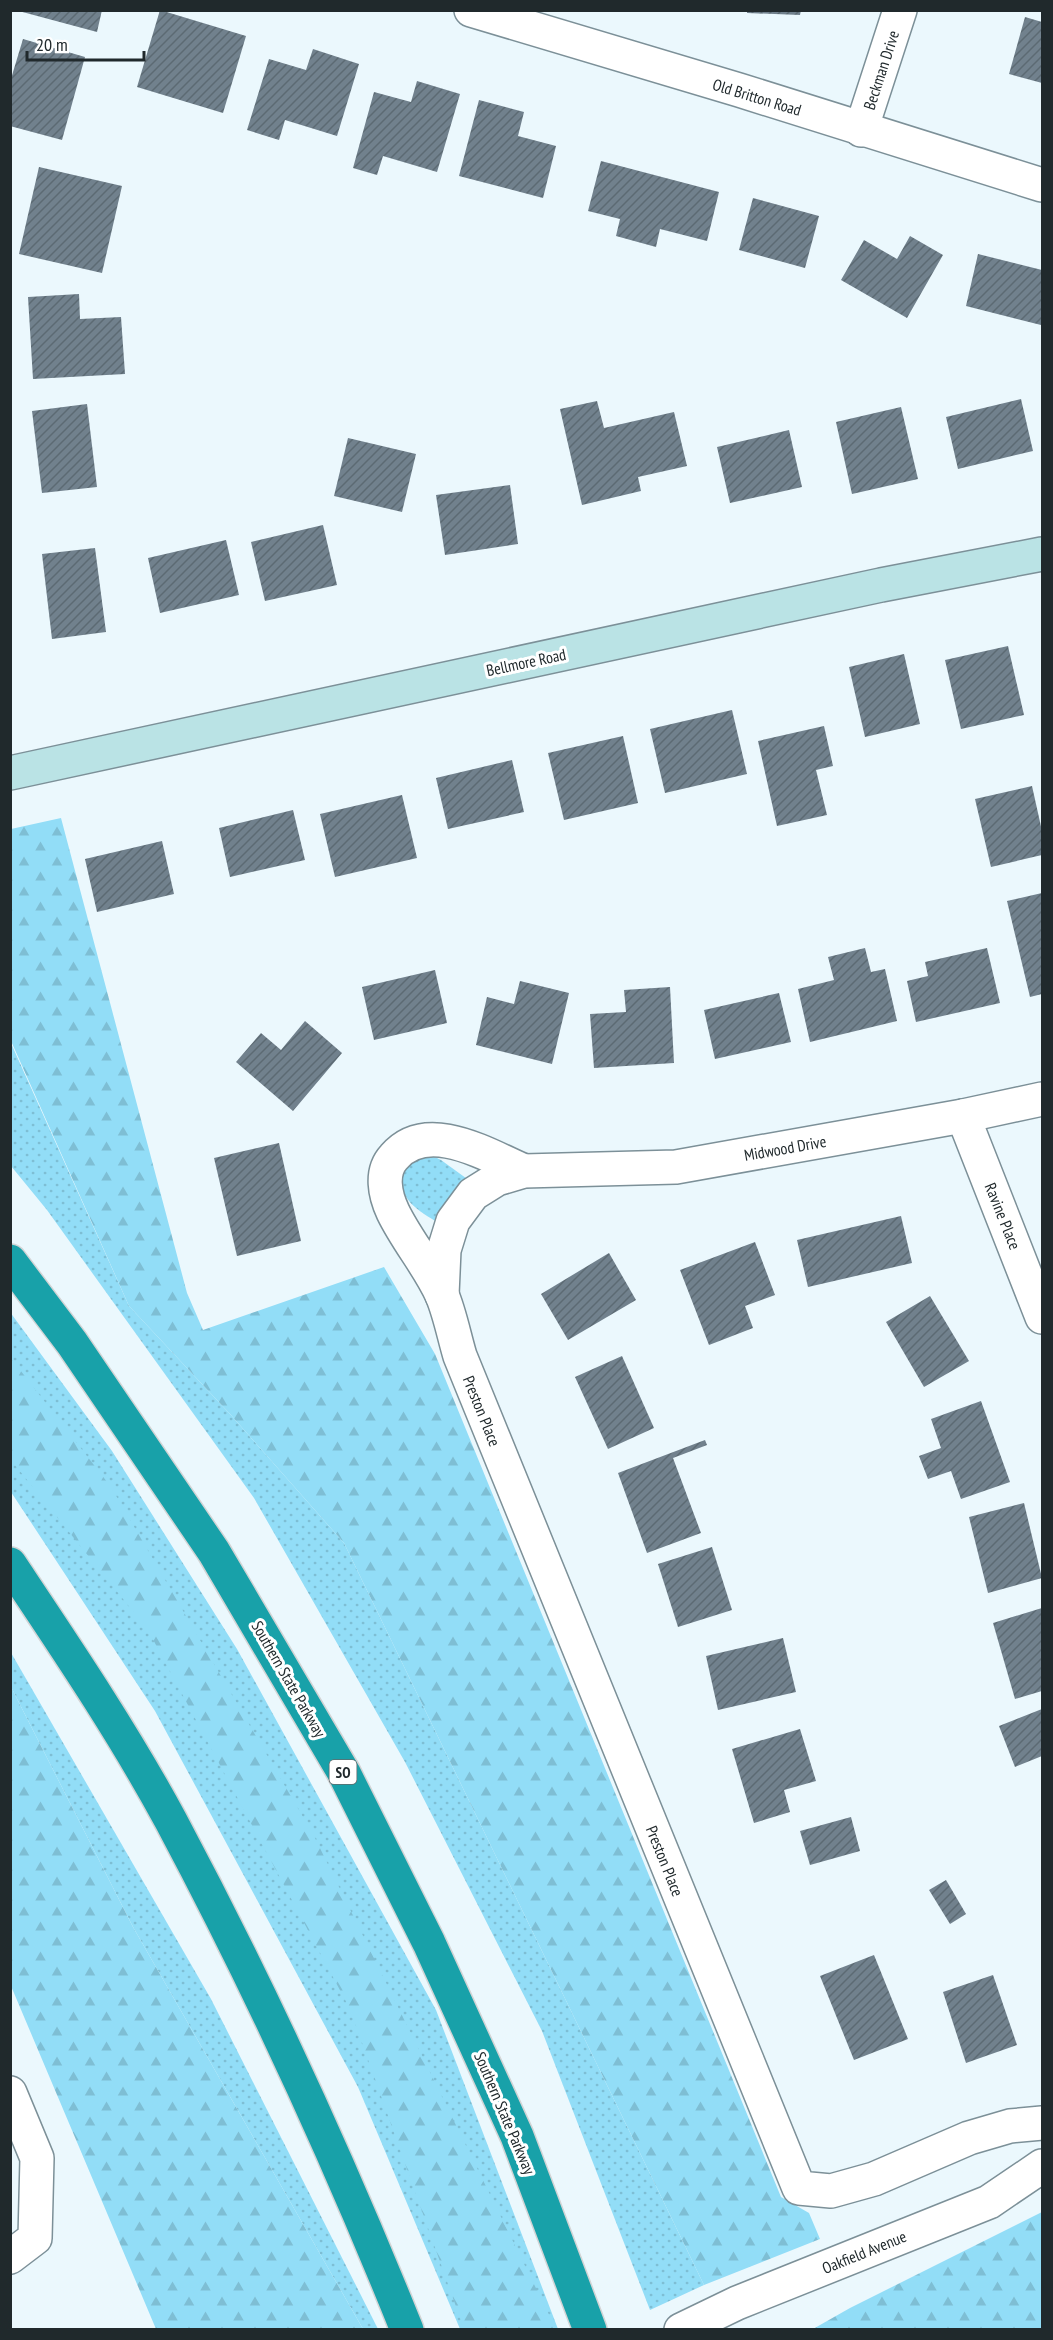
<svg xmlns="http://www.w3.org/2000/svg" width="1053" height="2340" viewBox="0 0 1053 2340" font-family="'PT Sans Narrow',sans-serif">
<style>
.green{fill:url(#green-dots)}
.forest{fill:url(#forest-firs)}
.building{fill:url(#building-hatch)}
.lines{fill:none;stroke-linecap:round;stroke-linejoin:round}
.minor-casing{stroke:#7c9098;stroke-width:36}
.secondary-casing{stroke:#7c9098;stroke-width:36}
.motorway-casing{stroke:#d2d4d5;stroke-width:36}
.minor{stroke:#fff;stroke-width:33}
.secondary{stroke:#bae3e5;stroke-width:33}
.motorway{stroke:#18a1a9;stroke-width:33}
.labels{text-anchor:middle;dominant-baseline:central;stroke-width:6;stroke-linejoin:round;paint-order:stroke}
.shield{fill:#fff;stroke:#63696b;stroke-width:1.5}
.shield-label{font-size:15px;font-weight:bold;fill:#20292c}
.street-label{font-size:16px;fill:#20292c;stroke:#fff}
</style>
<defs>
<pattern id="green-dots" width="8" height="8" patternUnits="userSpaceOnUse" patternTransform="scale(1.5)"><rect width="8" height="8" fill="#92ddf7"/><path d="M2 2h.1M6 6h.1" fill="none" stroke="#7ebed4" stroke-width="1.8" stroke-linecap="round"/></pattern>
<pattern id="forest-firs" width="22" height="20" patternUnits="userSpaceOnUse" patternTransform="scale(1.5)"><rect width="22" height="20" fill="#92ddf7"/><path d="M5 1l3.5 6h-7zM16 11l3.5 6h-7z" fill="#7ebed4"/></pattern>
<pattern id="building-hatch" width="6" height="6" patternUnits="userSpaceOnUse" patternTransform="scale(1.5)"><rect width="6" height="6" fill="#71818d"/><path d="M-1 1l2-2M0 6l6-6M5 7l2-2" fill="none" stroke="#5c6a73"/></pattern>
</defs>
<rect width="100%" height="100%" fill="#ebf8fd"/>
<g class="green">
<path d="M10,1041L129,1306L230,1414L344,1543L704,2285L650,2310L542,2031L405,1762L254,1498L47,1210L11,1166Z"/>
<path d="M431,1155L441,1160L470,1181L437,1222C420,1212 398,1199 402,1176C403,1170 407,1163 413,1161C418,1158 425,1157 431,1155Z"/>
<path d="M10,1312L112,1451L237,1649L436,2010L558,2329H460L358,2087L155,1711L11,1492Z"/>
<path d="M10,1651L211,1999L378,2329H363L133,1927L11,1687Z"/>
</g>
<g class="forest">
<path d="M61,818L187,1293L203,1330L384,1267L435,1354L781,2197L809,2213L820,2239L704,2285L344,1543L230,1414L129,1306L11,1041V829Z"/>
<path d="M10,1357L111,1487L314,1836L556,2329H464L350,2009L148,1630L11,1460Z"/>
<path d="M11,1687L133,1927L363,2329H156L11,1986Z"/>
<path d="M1042,2212V2329H813L850,2308Z"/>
</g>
<g class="building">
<path d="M15,10H102L97,32Z"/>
<path d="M160,10L246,36L223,113L137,87Z"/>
<path d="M747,10H801L800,15L747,13Z"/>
<path d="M1025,17L1042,22V83L1009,74Z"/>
<path d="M23,39L85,57L62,140L10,126V82Z"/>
<path d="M313,49L359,64L337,136L285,120L279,140L247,130L269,59L306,70Z"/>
<path d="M417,81L460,94L437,172L383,156L377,175L353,168L374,92L411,102Z"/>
<path d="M479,100L524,112L518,136L556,146L543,198L459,176Z"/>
<path d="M601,161L719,192L707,241L660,229L656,247L616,236L620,219L588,211Z"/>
<path d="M39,167L122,186L102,273L19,254Z"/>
<path d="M753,198L819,216L805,268L739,250Z"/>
<path d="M910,236L943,255L907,318L841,280L864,240L897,259Z"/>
<path d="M978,254L1042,270L1041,325L966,306Z"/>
<path d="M79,294L80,319L121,317L125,374L33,379L28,297Z"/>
<path d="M1021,399L1033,451L958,469L946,417Z"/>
<path d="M597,401L604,428L674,412L687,466L638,477L641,491L582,505L560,409Z"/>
<path d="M87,404L97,487L42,493L32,411Z"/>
<path d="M901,407L918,479L852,494L836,422Z"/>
<path d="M789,430L802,487L730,503L717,447Z"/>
<path d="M348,438L416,454L402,512L334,496Z"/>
<path d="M510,485L518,544L445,555L436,495Z"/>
<path d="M323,525L337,585L265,601L251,542Z"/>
<path d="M226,540L239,595L160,613L148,558Z"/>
<path d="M95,548L106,632L52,639L42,554Z"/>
<path d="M1008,646L1024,715L961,729L945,660Z"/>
<path d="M904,654L920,724L865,737L849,667Z"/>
<path d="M732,710L747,774L665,793L650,729Z"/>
<path d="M824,726L833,766L816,770L827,815L777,826L758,741Z"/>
<path d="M623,736L638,803L564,820L548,753Z"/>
<path d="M512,760L524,812L448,829L436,778Z"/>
<path d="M1032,786L1042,831V855L991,867L975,799Z"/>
<path d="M402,795L417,858L335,877L320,814Z"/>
<path d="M293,810L305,860L230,877L219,828Z"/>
<path d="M162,841L174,894L97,912L85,859Z"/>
<path d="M1042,893V994L1030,997L1007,901Z"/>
<path d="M865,948L871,972L885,969L897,1021L810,1042L798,989L834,980L828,957Z"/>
<path d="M987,948L1000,1003L916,1022L907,981L928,976L925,962Z"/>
<path d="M435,970L447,1023L374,1040L362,987Z"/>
<path d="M520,981L569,993L552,1064L476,1045L487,997L514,1004Z"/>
<path d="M670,987L674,1063L594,1068L590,1014L626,1012L624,990Z"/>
<path d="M779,993L791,1042L715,1059L704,1010Z"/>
<path d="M305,1021L342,1053L293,1111L236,1062L261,1033L281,1050Z"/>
<path d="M279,1143L301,1241L237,1256L214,1158Z"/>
<path d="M901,1216L912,1263L808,1287L797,1240Z"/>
<path d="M755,1242L775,1295L745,1306L753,1328L709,1345L680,1270Z"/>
<path d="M609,1253L636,1300L568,1340L541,1294Z"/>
<path d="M930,1296L969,1361L924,1387L886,1322Z"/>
<path d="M622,1356L654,1428L608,1449L575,1377Z"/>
<path d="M981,1401L1010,1482L961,1499L951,1471L928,1479L919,1456L941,1448L931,1419Z"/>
<path d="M705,1440L707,1445L673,1458L701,1533L647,1553L618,1473Z"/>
<path d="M1024,1503L1042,1578L988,1593L969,1517Z"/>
<path d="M712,1547L732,1610L678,1627L658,1564Z"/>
<path d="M1042,1608V1691L1015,1699L993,1623Z"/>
<path d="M783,1638L796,1692L718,1710L706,1656Z"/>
<path d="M1042,1709V1756L1015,1767L999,1726Z"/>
<path d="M800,1729L816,1781L784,1790L790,1812L754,1823L732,1749Z"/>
<path d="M851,1817L860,1851L810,1865L800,1831Z"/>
<path d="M946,1880L966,1914L950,1924L929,1890Z"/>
<path d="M874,1955L908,2039L854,2060L820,1976Z"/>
<path d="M993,1975L1017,2045L966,2063L943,1992Z"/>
</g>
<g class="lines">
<g class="minor-casing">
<g id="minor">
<path d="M471,10L739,90L1042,185"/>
<path d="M861,130L900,10"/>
<path d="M963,1116L1042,1317"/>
<path d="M524,1171C487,1155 427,1118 394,1157C380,1172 385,1195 393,1212C407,1241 429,1266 442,1295C450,1314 454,1336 460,1356L799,2188L831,2191L874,2179L969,2138L1010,2126L1042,2123"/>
<path d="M442,1295L444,1250L453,1221L473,1194L497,1179L524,1171L676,1167L963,1116L1042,1099"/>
<path d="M10,2093L37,2158L35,2238L10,2257"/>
<path d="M681,2330L737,2303L989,2202L1042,2166"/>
</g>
</g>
<g class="secondary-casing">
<path id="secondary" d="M10,773L881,585L1042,554"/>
</g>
<g class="motorway-casing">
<g id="motorway">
<path d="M10,1261L72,1343L214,1552L344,1773L429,1943L517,2136L590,2330"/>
<path d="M10,1564C66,1648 123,1732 171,1821C259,1986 337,2156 407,2330"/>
</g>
</g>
<use href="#minor" class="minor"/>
<use href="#secondary" class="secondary"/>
<use href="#motorway" class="motorway"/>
</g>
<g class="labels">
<rect class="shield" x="329.5" y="1760" width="27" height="24" rx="4.5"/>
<g class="shield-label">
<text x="343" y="1772">SO</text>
</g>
<g class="street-label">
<text transform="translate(881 70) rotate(-72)">Beckman Drive</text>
<text transform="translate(757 97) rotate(17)">Old Britton Road</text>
<text transform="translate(526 662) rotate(-12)">Bellmore Road</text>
<text transform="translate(785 1148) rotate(-10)">Midwood Drive</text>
<text transform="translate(1003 1216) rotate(68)">Ravine Place</text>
<text transform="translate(482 1411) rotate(68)">Preston Place</text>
<text transform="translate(289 1679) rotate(60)">Southern State Parkway</text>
<text transform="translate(665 1861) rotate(68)">Preston Place</text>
<text transform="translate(505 2113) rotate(67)">Southern State Parkway</text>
<text transform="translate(864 2252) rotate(-22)">Oakfield Avenue</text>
</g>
</g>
<rect width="1053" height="2340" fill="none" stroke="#20292c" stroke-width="24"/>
<path d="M27 51v9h117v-9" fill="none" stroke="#20292c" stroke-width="3"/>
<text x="36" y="51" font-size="18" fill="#20292c" stroke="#ffffff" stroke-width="4.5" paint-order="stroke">20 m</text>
</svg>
